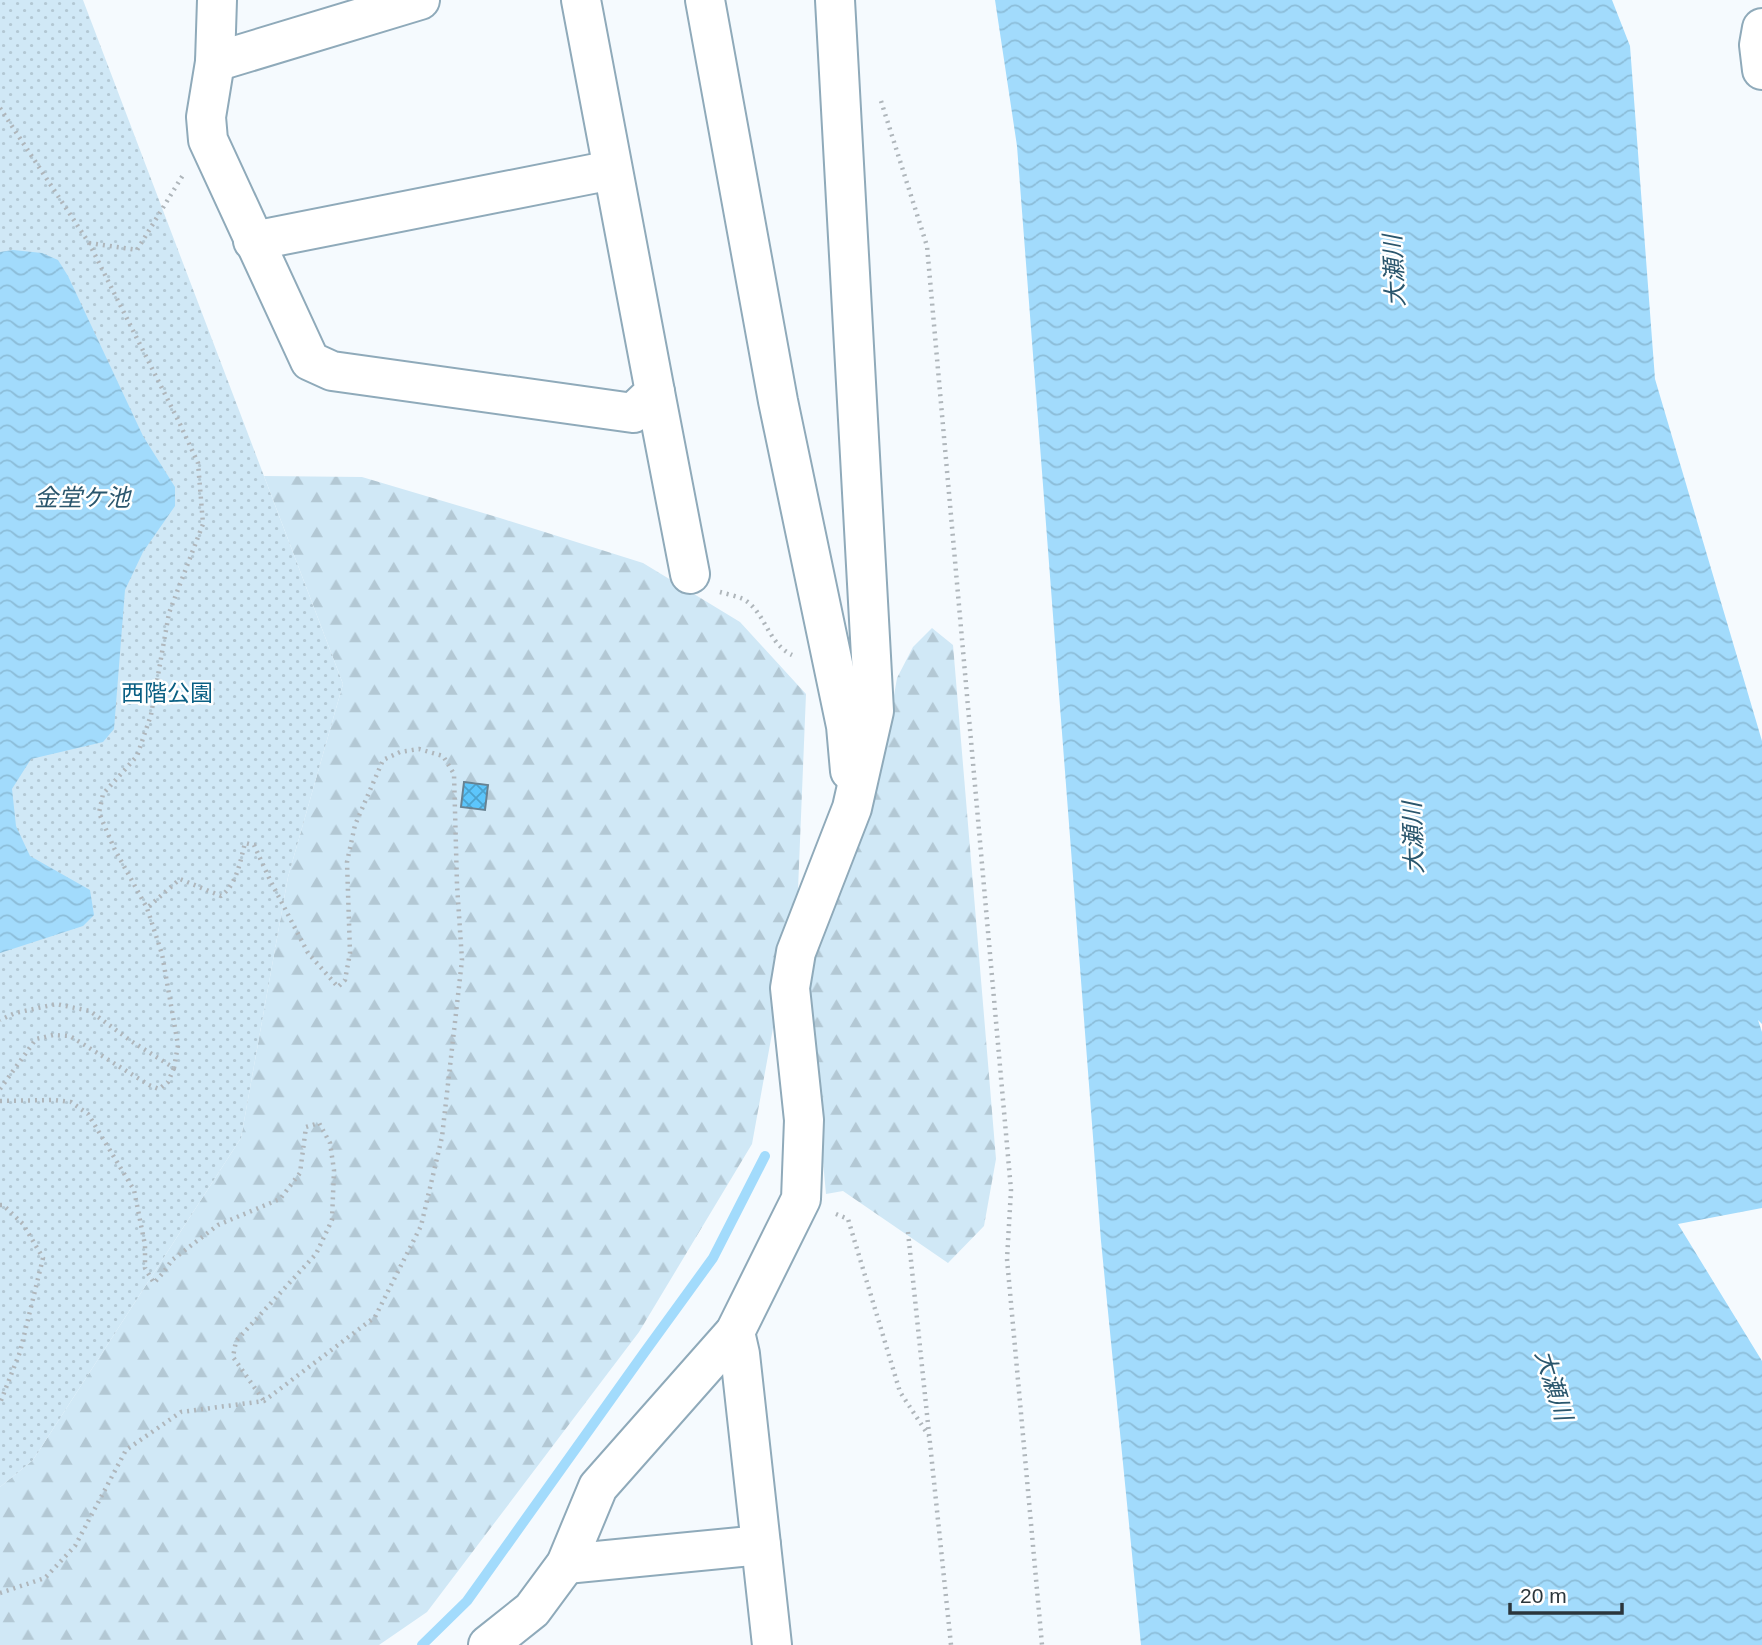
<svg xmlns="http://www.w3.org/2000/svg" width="1762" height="1645" viewBox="0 0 1762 1645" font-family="Arial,'Noto Sans JP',sans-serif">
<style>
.forest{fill:url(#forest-firs)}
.park{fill:url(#park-dots)}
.water{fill:url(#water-waves)}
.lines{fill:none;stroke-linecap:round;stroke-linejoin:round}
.stream{stroke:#a2dbfc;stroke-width:10}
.building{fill:url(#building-cross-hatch);stroke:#688291;stroke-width:2}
.minor-casing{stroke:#8faaba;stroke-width:42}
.path{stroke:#afb6bb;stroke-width:4.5;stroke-dasharray:2 5;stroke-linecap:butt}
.minor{stroke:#fff;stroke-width:38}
.labels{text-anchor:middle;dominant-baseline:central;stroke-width:5;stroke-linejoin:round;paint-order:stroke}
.park-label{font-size:23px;fill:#095f83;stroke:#fff}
.water-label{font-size:24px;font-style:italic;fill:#2a566d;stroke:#fff}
</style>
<defs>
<pattern id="forest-firs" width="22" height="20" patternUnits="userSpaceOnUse" patternTransform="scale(1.75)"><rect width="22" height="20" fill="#d0e8f6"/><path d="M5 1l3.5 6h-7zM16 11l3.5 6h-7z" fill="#b3c8d4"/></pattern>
<pattern id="park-dots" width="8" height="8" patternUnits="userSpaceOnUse" patternTransform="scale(1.75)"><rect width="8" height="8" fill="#d0e8f6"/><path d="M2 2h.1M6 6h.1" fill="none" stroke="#b3c8d4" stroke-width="1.8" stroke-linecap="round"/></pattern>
<pattern id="water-waves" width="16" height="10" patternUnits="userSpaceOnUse" patternTransform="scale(1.75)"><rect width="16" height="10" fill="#a2dbfc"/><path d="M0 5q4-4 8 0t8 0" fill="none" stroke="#8cbdd9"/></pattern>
<pattern id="building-cross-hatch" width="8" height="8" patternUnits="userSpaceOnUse" patternTransform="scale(1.75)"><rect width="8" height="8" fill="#5cc6fc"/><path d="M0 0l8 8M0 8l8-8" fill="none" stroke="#4ca2cd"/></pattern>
</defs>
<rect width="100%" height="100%" fill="#f5fafe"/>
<g class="forest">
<path d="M264,476L362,477L500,518L643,563L740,622L806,694L798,890L752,1144L639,1332L427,1612L379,1645H0V1487L33,1460L241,1138L288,877L343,684Z"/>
<path d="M932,628L953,645L996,1159L984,1226L948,1263L843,1191L826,1194L807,987L863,799L879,783L897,678L913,647Z"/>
</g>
<path class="park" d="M0,0H83L343,684L288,877L241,1138L33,1460L0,1487Z"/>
<g class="water">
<path d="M995,0H1612L1630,46L1655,379L1762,741V1024L1758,1020L1762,1032V1208L1678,1224L1762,1361V1645H1141L1101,1241L1017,146Z"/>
<path d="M13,250L42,253L58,260L68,276L143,436L175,487V506L143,552L125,590L114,729L103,742L31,759L12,789L16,826L30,856L90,890L94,915L83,926L0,953V252Z"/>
</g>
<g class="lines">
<path class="stream" d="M422,1645L467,1601L644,1353L713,1258L765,1156"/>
</g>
<path class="building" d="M464,782L488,785L485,810L461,807Z"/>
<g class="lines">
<g class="minor-casing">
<g id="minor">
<path d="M217,0L215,62L206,117L208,140L310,361L332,371L633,413L655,392L581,0"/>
<path d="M705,0L778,401L846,726L850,771"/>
<path d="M1762,28L1759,45L1762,70"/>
<path d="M215,62L420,0"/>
<path d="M253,241L612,170"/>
<path d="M655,392L690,574"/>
<path d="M735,1332L740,1354L772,1645"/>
<path d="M566,1564L761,1545"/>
<path d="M488,1645L532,1610L566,1564L598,1487L735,1332L801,1199L804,1120L790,988L796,952L852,808L874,711L835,0"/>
</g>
</g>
<g class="path">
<path d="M881,101L927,246L1011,1190L1007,1259L1042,1645"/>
<path d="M0,108L89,243L179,422L198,463L203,524L169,613L151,715L137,756L103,794L99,813L114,848L147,908L162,954L178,1045L174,1068L131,1041L90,1011L56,1004L15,1013L0,1020"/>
<path d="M89,243L137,250L183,175"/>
<path d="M720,592C727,594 736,596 743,599C766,612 767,643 792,655"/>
<path d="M0,1089L36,1039L53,1035L70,1036L149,1085L159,1089L168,1082L174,1068"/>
<path d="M0,1101L53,1100L71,1102L88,1114L134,1190L145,1245V1268L154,1283L163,1273L172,1260L218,1225L280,1199L300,1173L306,1127L319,1123L330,1143L334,1170L332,1220L316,1254L236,1341L233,1357L264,1401"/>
<path d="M0,1205H3L23,1224L43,1258L20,1352L0,1403"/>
<path d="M836,1214L848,1219L900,1392L929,1436"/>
<path d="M908,1232L951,1645"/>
<path d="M0,1593L45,1578L75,1546L126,1450L181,1412L264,1401L375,1317L421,1226L442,1137L462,960L457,885L454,774L443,756L419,749L400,752L383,760L355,825L347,862L350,953L345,980L338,987L308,953L270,880L254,845L245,843C240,862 237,884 221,896L180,879L147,908"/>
</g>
<use href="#minor" class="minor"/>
</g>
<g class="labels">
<g class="park-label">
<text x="167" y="693">西階公園</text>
</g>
<g class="water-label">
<text transform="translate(1394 271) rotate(-93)">大瀬川</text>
<text x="82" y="497">金堂ケ池</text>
<text transform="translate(1413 838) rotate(-92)">大瀬川</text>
<text transform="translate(1554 1385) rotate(73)">大瀬川</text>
</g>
</g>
<path d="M1510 1603v10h112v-10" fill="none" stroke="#2a353b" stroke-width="3.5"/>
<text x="1520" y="1603" font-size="21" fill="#2a353b" stroke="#ffffff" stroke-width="5" paint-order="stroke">20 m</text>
</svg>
